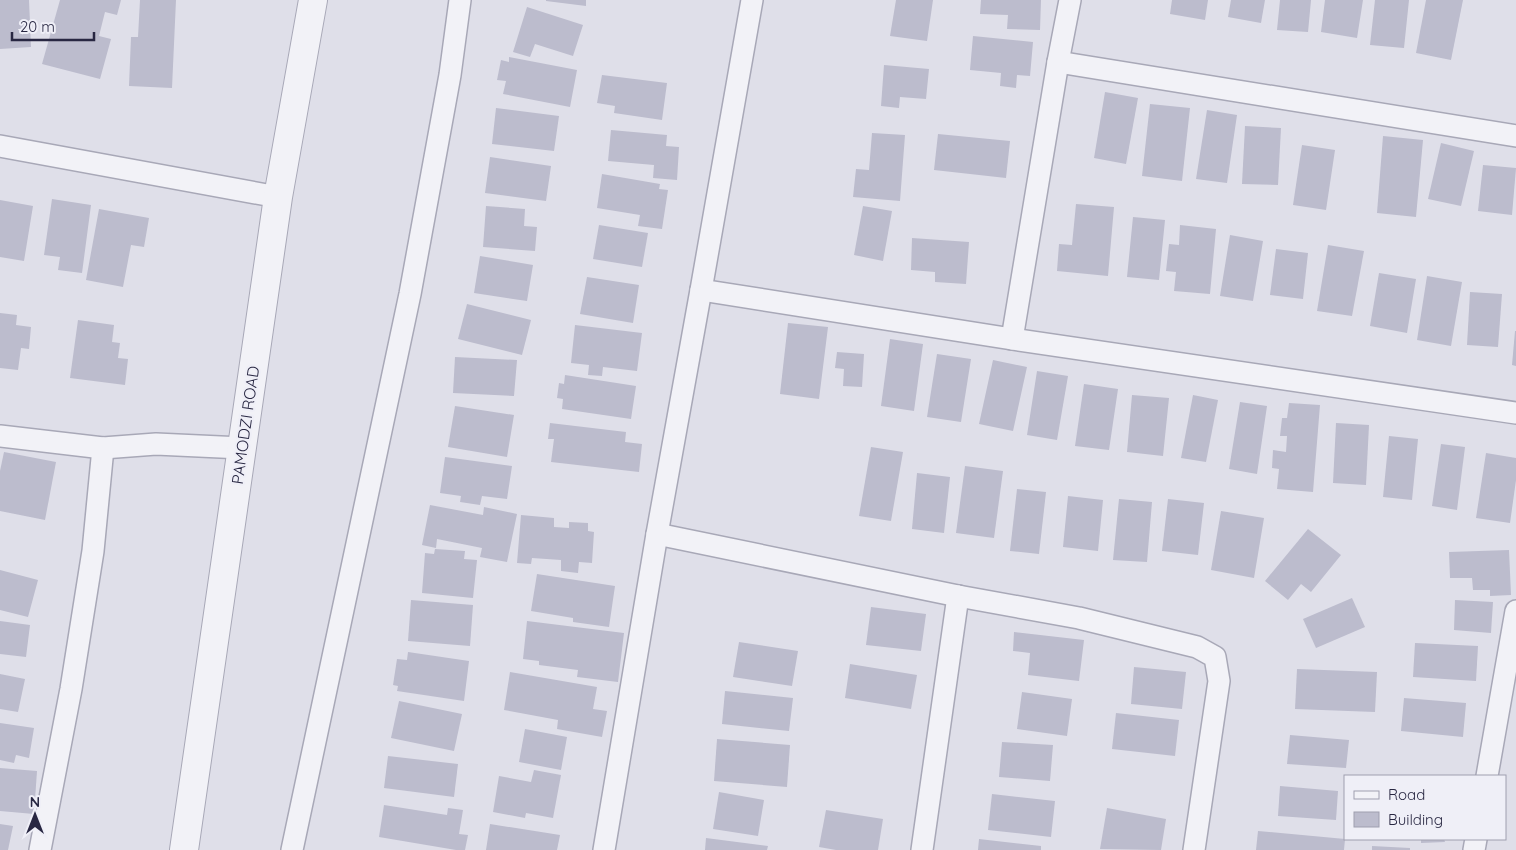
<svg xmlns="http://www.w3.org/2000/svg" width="1516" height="850" viewBox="0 0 1516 850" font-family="Quicksand,sans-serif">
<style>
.building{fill:#bcbccd}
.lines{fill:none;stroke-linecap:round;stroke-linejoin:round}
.minor-casing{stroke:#a8a8b7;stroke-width:24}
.tertiary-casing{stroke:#a8a8b7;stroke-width:30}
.minor{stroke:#f2f2f7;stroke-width:21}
.tertiary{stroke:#f2f2f7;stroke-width:28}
.labels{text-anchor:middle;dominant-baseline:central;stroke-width:4.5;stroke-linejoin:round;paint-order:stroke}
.street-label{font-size:16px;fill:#282742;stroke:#efeff7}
</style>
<rect width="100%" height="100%" fill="#dfdfe9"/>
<g class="building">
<path d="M0,0H29L31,47L0,49Z"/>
<path d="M60,0H121L117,15L105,12L99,36L111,39L100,79L42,64Z"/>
<path d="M140,0H176L172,88L129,86L131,37H138Z"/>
<path d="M546,0H586V6L546,1Z"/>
<path d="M896,0H933L927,41L890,36Z"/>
<path d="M981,0H1041L1040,30L1007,29L1008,15L980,14Z"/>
<path d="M1172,0H1208L1205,20L1170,14Z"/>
<path d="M1231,0H1265L1261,23L1228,17Z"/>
<path d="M1280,0H1311L1308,32L1277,30Z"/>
<path d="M1325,0H1363L1357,38L1321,32Z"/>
<path d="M1375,0H1409L1404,48L1370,45Z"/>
<path d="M1426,0H1463L1451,60L1416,53Z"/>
<path d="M527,7L583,25L573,56L535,44L530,57L513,52Z"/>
<path d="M973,36L1033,42L1030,76L1017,75L1016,88L1000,86L1001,73L970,70Z"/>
<path d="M509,57L577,70L570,107L503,94L506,81L497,80L501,60L509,62Z"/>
<path d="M884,65L929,69L926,99L900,97L899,108L881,106Z"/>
<path d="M602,75L667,83L662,120L614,113L615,106L597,103Z"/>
<path d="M1105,92L1138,98L1126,164L1094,158Z"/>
<path d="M1150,104L1190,108L1182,181L1142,176Z"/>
<path d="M496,108L559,116L554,151L492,144Z"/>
<path d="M1207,110L1237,115L1227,183L1196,179Z"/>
<path d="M1245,126L1281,128L1278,185L1242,184Z"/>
<path d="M611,130L667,135L666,146L679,147L677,180L653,178L654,165L608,161Z"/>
<path d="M872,133L905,135L900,201L853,197L856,169L869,170Z"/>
<path d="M938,134L1010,141L1006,178L934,170Z"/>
<path d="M1383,136L1423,140L1416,217L1377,213Z"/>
<path d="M1441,143L1474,151L1461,206L1428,199Z"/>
<path d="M1302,145L1335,150L1326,210L1293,205Z"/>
<path d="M490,157L551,166L546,201L485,193Z"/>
<path d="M1483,165L1516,168L1512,215L1478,211Z"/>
<path d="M602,174L660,184L659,189L668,190L662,229L638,226L640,215L597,208Z"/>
<path d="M52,199L91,205L82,273L58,270L60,257L44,255Z"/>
<path d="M0,200L33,206L24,261L0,257Z"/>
<path d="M1076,204L1114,207L1108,276L1057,271L1059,244L1072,245Z"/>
<path d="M486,206L525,209L524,226L537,227L535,251L483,247Z"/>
<path d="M863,206L892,211L883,261L854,255Z"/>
<path d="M99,209L149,218L144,247L131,245L123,287L86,280Z"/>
<path d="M1133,217L1165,220L1159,280L1127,277Z"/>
<path d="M599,225L648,233L642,267L593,259Z"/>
<path d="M1180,225L1216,229L1210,294L1174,291L1176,272L1166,271L1169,244L1179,245Z"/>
<path d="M1230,235L1263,241L1253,301L1220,296Z"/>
<path d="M912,238L969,242L966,284L935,282V272L911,270Z"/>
<path d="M1328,245L1364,251L1352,316L1317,311Z"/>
<path d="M1276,249L1308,253L1303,299L1270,295Z"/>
<path d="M480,256L533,265L527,301L474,293Z"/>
<path d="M1379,273L1416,279L1407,333L1370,326Z"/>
<path d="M1427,276L1462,282L1451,346L1417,340Z"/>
<path d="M587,277L639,285L633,323L580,314Z"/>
<path d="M1470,292L1502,294L1498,347L1467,345Z"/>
<path d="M467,304L531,320L522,355L458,339Z"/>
<path d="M0,313L17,315L16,325L31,327L29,349L21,348L18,370L0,368Z"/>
<path d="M78,320L114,325L112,342L120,343L118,358L128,359L125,385L70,378Z"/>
<path d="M788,323L828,327L819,399L780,394Z"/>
<path d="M575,325L642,333L637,371L603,367L602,376L588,375L589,365L571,363Z"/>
<path d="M1515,331H1516V366L1512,365Z"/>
<path d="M890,339L923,344L914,411L881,406Z"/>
<path d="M837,352L864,354L862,387L843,386L844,369L835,368Z"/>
<path d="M937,354L971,359L961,422L927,417Z"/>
<path d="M455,357L517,360L514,396L453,393Z"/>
<path d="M993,360L1027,367L1013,431L979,424Z"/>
<path d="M1037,371L1068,376L1057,440L1027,435Z"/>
<path d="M565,375L636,386L631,419L562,409L563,399L557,398L559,383L564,384Z"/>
<path d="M1084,384L1118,389L1109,450L1075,446Z"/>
<path d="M1132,395L1169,398L1163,456L1127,452Z"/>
<path d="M1193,395L1218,400L1206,462L1181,458Z"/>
<path d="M1240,402L1267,406L1257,474L1229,469Z"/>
<path d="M1289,403L1320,405L1313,492L1277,489L1279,469L1272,468L1273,450L1286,452L1287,436H1280L1282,418H1287Z"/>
<path d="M455,406L514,415L507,457L448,447Z"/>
<path d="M550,423L626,432L625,442L642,444L639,472L551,462L554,439H548Z"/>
<path d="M1336,423L1369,425L1366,485L1333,483Z"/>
<path d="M1389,436L1418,439L1412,500L1383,497Z"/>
<path d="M1441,444L1465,447L1457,510L1432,506Z"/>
<path d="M871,447L903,452L891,521L859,516Z"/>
<path d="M4,452L56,462L45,520L0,511V471Z"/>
<path d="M1486,453L1516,458V480L1510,523L1476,518Z"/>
<path d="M445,457L512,466L507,499L482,496L480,505L460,502L461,496L440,493Z"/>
<path d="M965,466L1003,471L994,538L956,533Z"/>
<path d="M917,473L950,477L944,533L912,529Z"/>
<path d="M1017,489L1046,492L1039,554L1010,551Z"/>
<path d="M1068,496L1103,500L1098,551L1063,547Z"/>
<path d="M1119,499L1152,502L1147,562L1113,560Z"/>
<path d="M1168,499L1204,503L1198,555L1162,551Z"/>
<path d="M430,505L483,515L484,507L517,514L507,562L480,557L482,548L437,539L436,548L422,545Z"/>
<path d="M1221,511L1264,518L1254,578L1211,570Z"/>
<path d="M521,515L554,518V527L569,528V522L588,523V531L594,532L592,563L579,562L578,573L561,571V560L532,558L531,564L517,563Z"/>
<path d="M1308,529L1341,555L1311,592L1301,584L1288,600L1265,581Z"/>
<path d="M435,549L465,551L464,559L477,560L473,598L422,593L425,553L434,554Z"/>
<path d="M1509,550L1511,595L1490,596V590H1473L1472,578H1450L1449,552Z"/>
<path d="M0,570L38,580L28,617L0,610Z"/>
<path d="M537,574L615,586L609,627L573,622V618L531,611Z"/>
<path d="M1352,598L1365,627L1316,648L1303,619Z"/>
<path d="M411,600L473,605L470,646L408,641Z"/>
<path d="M1455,600L1493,602L1491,633L1454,630Z"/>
<path d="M871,607L926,614L921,651L866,645Z"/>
<path d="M0,621L30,625L26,657L0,654Z"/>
<path d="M527,621L624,633L618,682L577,677L578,670L539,665V661L523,659Z"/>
<path d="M1014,632L1084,640L1079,681L1028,675L1030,653L1013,651Z"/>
<path d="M739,642L798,651L792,686L733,677Z"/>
<path d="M1415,643L1478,646L1476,681L1413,677Z"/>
<path d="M408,652L469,661L464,701L397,691L398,686L393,685L397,659L407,660Z"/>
<path d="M850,664L917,675L911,709L845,698Z"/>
<path d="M1134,667L1186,672L1182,709L1131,704Z"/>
<path d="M1297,669L1377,672L1375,712L1295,709Z"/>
<path d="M510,672L597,687L593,709L607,711L602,737L557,729L558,720L504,710Z"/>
<path d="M0,674L25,679L18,712L0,709Z"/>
<path d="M725,691L793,698L789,731L722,724Z"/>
<path d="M1022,692L1072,699L1067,736L1017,729Z"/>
<path d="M1404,698L1466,703L1463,737L1401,731Z"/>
<path d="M399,701L462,714L454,751L391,738Z"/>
<path d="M1116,713L1179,720L1175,756L1112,749Z"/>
<path d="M0,723L34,728L29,758L16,755L14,763L0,760Z"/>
<path d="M525,729L567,737L561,770L519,762Z"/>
<path d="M1290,735L1349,740L1346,768L1287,764Z"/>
<path d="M717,739L790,745L787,787L714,781Z"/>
<path d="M1002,742L1053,745L1050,781L999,777Z"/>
<path d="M388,756L458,764L454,797L384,788Z"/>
<path d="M0,768L37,771L34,814L0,811Z"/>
<path d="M534,770L561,775L553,818L526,813L525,818L493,812L499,776L531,782Z"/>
<path d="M1280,786L1338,791L1336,820L1278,816Z"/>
<path d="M719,792L764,800L758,836L713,829Z"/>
<path d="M992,794L1055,801L1051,837L988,830Z"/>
<path d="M384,805L447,815L448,808L463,810L459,834L468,835L465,850H456L379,837Z"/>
<path d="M1107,808L1166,819L1161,850L1100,849Z"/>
<path d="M826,810L883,819L878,850H836L819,847Z"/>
<path d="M0,824L13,826L8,850H0Z"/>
<path d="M490,824L560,835L557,850H486Z"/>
<path d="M1258,831L1345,839L1344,850H1256Z"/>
<path d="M706,838L768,846L767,850H705Z"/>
<path d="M979,839L1041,846V850H978Z"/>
<path d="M1421,839H1444L1445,842L1421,843Z"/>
<path d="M1372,846L1410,848V850H1372Z"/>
</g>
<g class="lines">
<g class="minor-casing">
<g id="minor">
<path d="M1058,62L1516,136"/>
<path d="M0,146L278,197"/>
<path d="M701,290L1012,339L1516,413"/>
<path d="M1012,339L1058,62L1070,0"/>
<path d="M0,436L103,448L156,444L242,448"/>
<path d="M657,534L958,596L1079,618L1197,647L1215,657L1219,681L1194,850"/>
<path d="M1487,776L1516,611"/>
<path d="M40,850L71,689L93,551L103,448"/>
<path d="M292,850L410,294L450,75L460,0"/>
<path d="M604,850L657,534L701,290L752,0"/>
<path d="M922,850L958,596"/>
<path d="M1474,850L1476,839"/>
</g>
</g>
<g class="tertiary-casing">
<path id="tertiary" d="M184,850L278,197L313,0"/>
</g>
<use href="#minor" class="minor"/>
<use href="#tertiary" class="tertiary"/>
</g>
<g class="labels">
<g class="street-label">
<text transform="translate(245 425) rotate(-82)">PAMODZI ROAD</text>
</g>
</g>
<rect x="1344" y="775" width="162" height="65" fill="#efeff7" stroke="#9f9faf"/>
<rect x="1354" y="791" width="25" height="8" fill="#f2f2f7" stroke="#9f9faf"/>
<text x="1388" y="800" font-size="15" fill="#282742">Road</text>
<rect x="1354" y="812" width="25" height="15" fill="#bcbccd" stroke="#9f9faf"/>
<text x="1388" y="825" font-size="15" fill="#282742">Building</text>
<g transform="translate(35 815)" stroke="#efeff7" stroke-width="4" paint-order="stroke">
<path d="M0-4L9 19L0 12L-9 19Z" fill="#282742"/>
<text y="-8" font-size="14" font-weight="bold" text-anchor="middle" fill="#282742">N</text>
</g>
<path d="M12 32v8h82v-8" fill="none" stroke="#282742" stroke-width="2.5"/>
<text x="20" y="32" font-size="15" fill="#282742" stroke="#efeff7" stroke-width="4" paint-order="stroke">20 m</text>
</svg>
